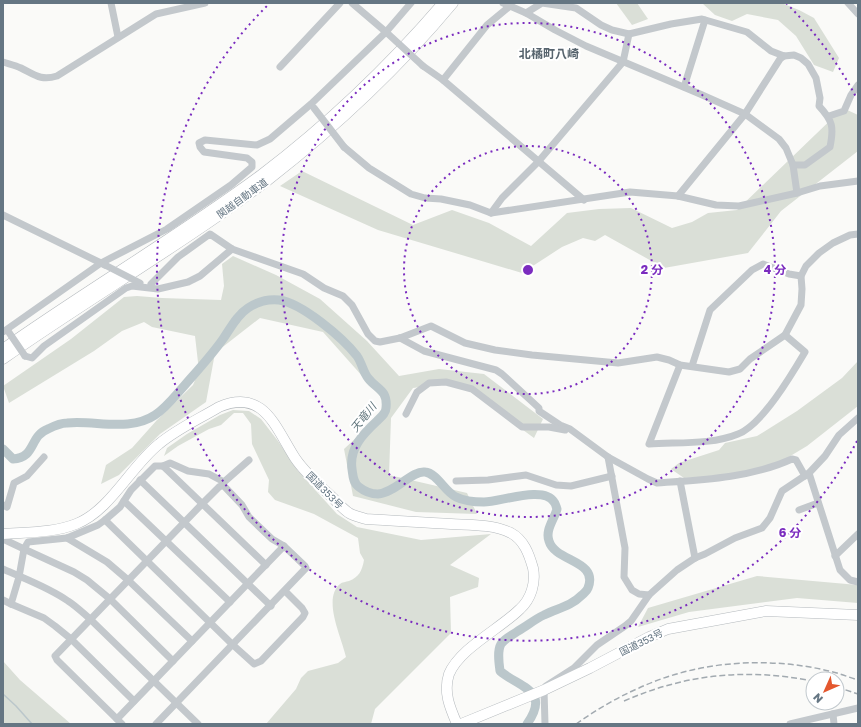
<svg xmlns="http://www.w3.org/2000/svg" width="861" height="727" viewBox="0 0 861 727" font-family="'Golos Text','Noto Sans JP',sans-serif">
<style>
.green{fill:#dadfd7}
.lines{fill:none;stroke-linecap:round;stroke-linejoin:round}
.stream{stroke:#bbc7cb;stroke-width:1.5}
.river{stroke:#bbc7cb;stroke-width:9}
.highway-casing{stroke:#b4b9bd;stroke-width:11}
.minor{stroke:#c3c8cc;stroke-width:7}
.highway{stroke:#fff;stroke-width:10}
.rail{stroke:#a2aab0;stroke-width:1.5;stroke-dasharray:6 3;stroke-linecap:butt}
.minor-bridge{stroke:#c3c8cc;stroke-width:7}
.ring{fill:none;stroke:#7b2cbf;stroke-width:2;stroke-dasharray:2 4}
.labels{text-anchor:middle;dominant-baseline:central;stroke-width:4;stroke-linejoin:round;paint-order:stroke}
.street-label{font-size:10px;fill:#657683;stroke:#fff}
.water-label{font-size:11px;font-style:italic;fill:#60757c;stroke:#fff}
.quarter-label{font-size:12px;font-weight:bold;fill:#57646e;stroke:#fff}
.centre{fill:#7b2cbf;stroke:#fff;stroke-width:2}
.ring-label{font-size:12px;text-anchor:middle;font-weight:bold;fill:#7b2cbf;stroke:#fff;stroke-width:4;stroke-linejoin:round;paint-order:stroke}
</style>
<rect width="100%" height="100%" fill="#fafaf8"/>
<g class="green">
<path d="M616,3H637L648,19L632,25Z"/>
<path d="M702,3H767L784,4L799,10L814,18L839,58L833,72L814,65L796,36L778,20L747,14L732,21L715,15Z"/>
<path d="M843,108L858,115V151L781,211L748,253L664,268L605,235L595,241L583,238L562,247L522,273L378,230L280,186L302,171L413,225L452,210L489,223L531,246L567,213L599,209L631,208L672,228L692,222L708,213L737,210Z"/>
<path d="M233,256L276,275L320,299L367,341L399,376L439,369L484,374L543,419L534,438L457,382L413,388L391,418L389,475L467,493L477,514L416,512L353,496L344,449L374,421L387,404L323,332L260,318L215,353L206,402L160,434L119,475L101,484L106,465L132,448L157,420L193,385L199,371L195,336L152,327L144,322L122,331L94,351L9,403L3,386L71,339L124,297L137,296L162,298L221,300L224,286L222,264Z"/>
<path d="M858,361V406L807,446L777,464L724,476L684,478L671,469L679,463L719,450L725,443L757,436L797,411L842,378Z"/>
<path d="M233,410L249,411L261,419L278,441L298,471L337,514L357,527L421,540L491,534L450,565L479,578L478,587L450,597L451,633L375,709L371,724H266L296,689L301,678L308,671L338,663L346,657C342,638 322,599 340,584C342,582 346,582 349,581C359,577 362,571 364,560L360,553L358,538L314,514L275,500L268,492L269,480L252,444L251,424L243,413H234L221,425L209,429L178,446L164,456L167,448L187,434L220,415Z"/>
<path d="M757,576L858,585V603L797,598L689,612L638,627L648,608Z"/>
<path d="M3,661L20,680L71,724H3Z"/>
</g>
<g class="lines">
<path class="stream" d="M3,694L16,706L32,724"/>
<path class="river" d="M3,449L13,459C36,458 29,436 48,429C54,426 61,423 67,423C95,420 130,432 155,415C166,408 175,396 184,386C197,371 211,356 223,339C230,329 237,315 248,308C257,302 269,299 279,300C302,303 343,338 357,356C362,363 363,372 368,378C376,389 388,389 386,408C386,413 381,417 377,421C363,434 349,448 352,469C353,476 353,483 359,487C364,491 372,494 378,494C395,493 412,470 425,472C437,473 445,492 456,497C464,501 475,502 484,502C500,502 544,485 554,502C556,504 556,507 557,509C554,520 545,530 549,541C555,562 599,560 588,588C587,591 584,593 582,595C570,607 558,608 544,615C535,619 527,626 518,631C513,635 505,638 501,644C497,651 499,663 500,671C520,688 551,690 527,724"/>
<g class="highway-casing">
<g id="highway">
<path d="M3,349C88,289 177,237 261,175C328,124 388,67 443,3"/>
<path d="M3,359C90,298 183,244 268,180C336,127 398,69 453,3"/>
<path d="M3,534C27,532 53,533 76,524C110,511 131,466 159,444C177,429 199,419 219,407C264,388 275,427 295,458C305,473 320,486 333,498C338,503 343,509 349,513C354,516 360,517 366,519C395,521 423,522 451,524C470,525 493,524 511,533C524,540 529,554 533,568C536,583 531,599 520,609C500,629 460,648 449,674C443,692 450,708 457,724"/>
<path d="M461,724L544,690L590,668L649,637L668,629L766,611L858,615"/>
</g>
</g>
<g class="minor">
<path d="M111,3L118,37"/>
<path d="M352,3L386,32"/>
<path d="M503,3L526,13L542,3L576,8L601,25L612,30L629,34L671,24L702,19L747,32L771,51L784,56L794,55L801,58L808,64L816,78L820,98L819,106C833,121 834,127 830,147L805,165H793"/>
<path d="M848,3L858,14"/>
<path d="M526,13L555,30L586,46L700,94L745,114L779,139L786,148L793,165L797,193"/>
<path d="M3,62C9,64 15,65 21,68C35,75 41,81 57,76L156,14L205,3"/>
<path d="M423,66L443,80L584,200"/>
<path d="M280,67L340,3"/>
<path d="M443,80L487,25L510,6L511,3"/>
<path d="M684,87L705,20"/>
<path d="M829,116L844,111L851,95L858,85"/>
<path d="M344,147L369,168L411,194L425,198L441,199L470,205L491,213L630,192L678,196L716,205L739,206L797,193L820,186L858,181"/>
<path d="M678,196L745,114L780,59L784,56"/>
<path d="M491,213L502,198L538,162L623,62L629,34"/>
<path d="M3,215L105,265"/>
<path d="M151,284L178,257L210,234L232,249L303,274L324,288L343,296L352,305L368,334L375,341L380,342L400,338L431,326L465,343L495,350L532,355L618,363L657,357L669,360L680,365L729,372L740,369L750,359L785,335L801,305L802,289L801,276L806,266L819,253L833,243L850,235L858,234"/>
<path d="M3,332L101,263L167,229L231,185L252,167V162L247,158L204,152L200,147L199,143L205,140L257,145L270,139L311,104L386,32L411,3"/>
<path d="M400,338L424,351L496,370L502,374L539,408V411L560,425L570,429L608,457L648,479L657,483C701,480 751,478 792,459L796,460L805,476"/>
<path d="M25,356L32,358L44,346L126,288L132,286L158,289L188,282L200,276L232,249"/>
<path d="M680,365L649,444C677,442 712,445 738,434C762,425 792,374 805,352L785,335"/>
<path d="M692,366L710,310L752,270L763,264L789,274L801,276"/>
<path d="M406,414L417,392L429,383L446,382L472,389L522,427H549L565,430"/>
<path d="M608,457L625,548L624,577L632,590L639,594L649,595"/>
<path d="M163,466L170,463L188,471L209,474L224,482L249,460"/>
<path d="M809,473L840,570L850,580L858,582"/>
<path d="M140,480L271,606"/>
<path d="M456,481L488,480L526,475L556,485L571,486L612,476"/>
<path d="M680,481L695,558"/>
<path d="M124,501L230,602"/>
<path d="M3,505L7,507L14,483L27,476L44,457"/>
<path d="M799,510L818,503"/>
<path d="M105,520L233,645L254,664L261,661L303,617L305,613L302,608L285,591"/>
<path d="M67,538L107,562L128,580L192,641"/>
<path d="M3,539L24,549L28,542L67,538L98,525L105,520L120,507L131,490L155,466H163L266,565"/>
<path d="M835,556L858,534"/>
<path d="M3,569C25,579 48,587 68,601C76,606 83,613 90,619L198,724"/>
<path d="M3,600L11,604"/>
<path d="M134,701L71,639L55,626L44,618L11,604L19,577L24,549L74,572L87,580L110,599L173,661"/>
<path d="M833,714L834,724"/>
<path d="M117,719L284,546"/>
<path d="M122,724L57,660L55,656L202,504L219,487L223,485L242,505L249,517L272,539L284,546L305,566L306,568L156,724"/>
<path d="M545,724L544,690L546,686L574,668L597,645L625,626L631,621L649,595L677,570L695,558L705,554L735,538L762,528L770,518L782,491L809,473L825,456L839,435L858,418"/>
<path d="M790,724L858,708"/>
</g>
<use href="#highway" class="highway"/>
<g class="rail">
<path d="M837,687L858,694"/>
<path d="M624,701C686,674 746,668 813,681"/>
<path d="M576,724C596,710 616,698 639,688C697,661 767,656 829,671C839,673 848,677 858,680"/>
</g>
<g class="minor-bridge">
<path d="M386,32L423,66"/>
<path d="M314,108L344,147"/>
<path d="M105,265L140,283"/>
<path d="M8,331L25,356"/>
</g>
</g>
<g class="ring">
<circle cx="528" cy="270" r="124"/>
<circle cx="528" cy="270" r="247"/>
<path d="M857 441A371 371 0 1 1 270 3M786 3A371 371 0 0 1 857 99"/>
</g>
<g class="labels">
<g class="street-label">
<text transform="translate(242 198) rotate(-36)">関越自動車道</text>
<text transform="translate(325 490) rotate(45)">国道353号</text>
<text transform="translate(641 642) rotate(-26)">国道353号</text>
</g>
<g class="water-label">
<text transform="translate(363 417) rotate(-51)">天竜川</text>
</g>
<g class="quarter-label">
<text x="549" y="53">北橘町八崎</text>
</g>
</g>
<circle cx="528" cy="270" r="6" class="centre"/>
<g class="ring-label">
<text x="652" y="274">2 分</text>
<text x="775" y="274">4 分</text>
<text x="790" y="537">6 分</text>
</g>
<rect width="861" height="727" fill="none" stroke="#657683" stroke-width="8"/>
<g transform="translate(825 691) rotate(225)"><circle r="19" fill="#ffffff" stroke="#c1c8cd"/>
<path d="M0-3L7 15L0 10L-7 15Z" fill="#e4572e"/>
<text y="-6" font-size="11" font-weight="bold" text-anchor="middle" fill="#657683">N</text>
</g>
</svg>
